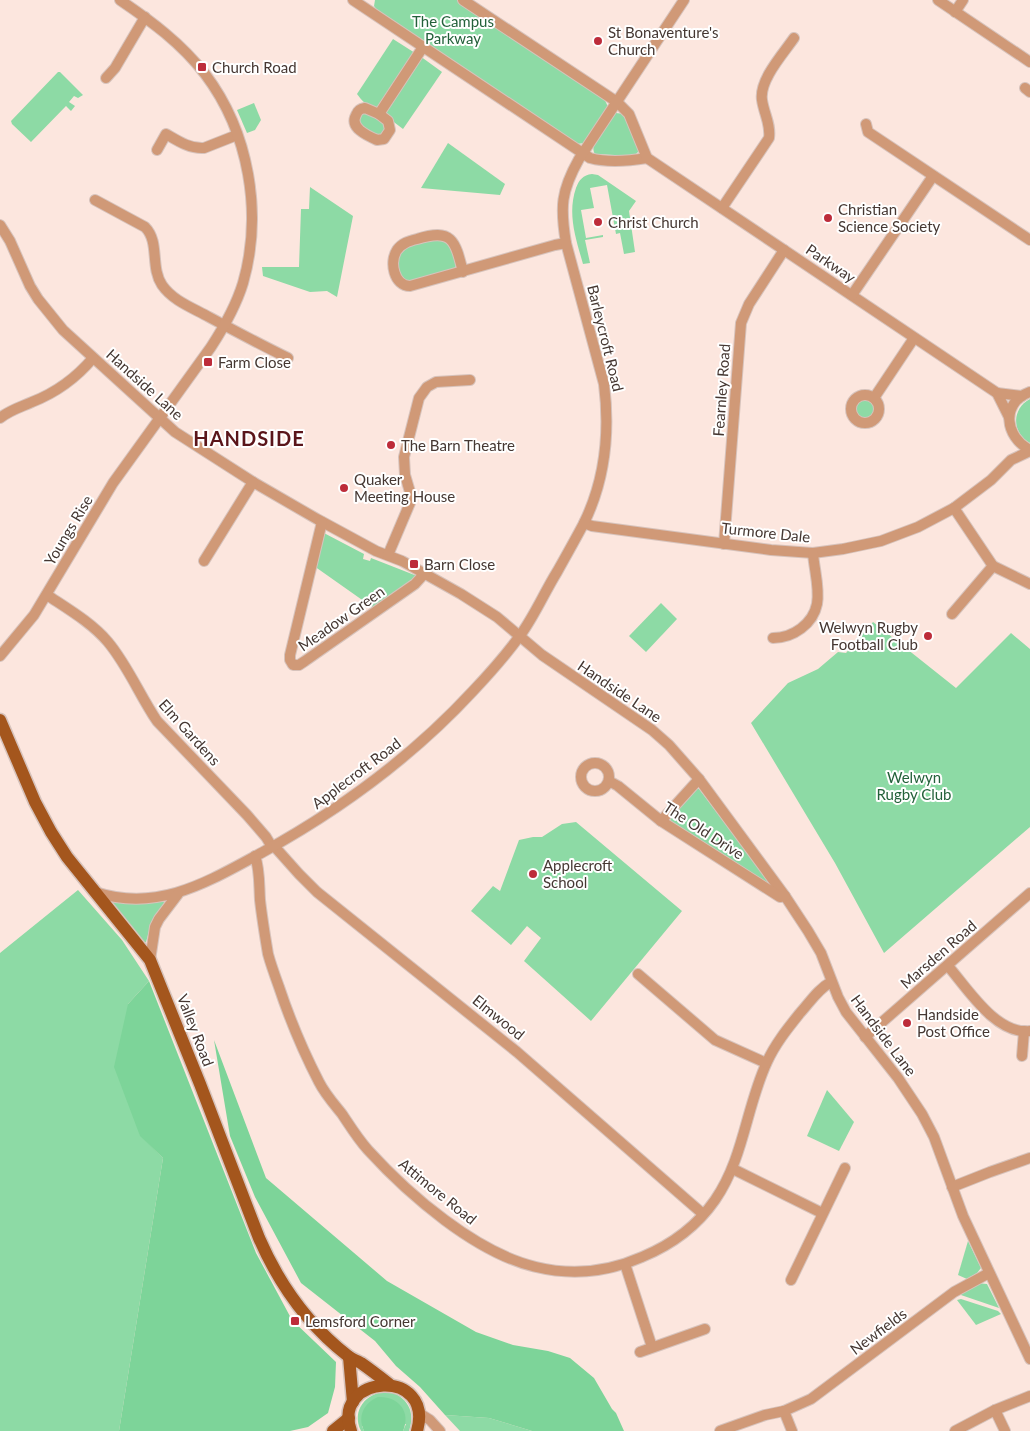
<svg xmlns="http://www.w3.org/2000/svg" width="1030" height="1431" viewBox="0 0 1030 1431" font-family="Lato,sans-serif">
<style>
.green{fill:#8ddaa5}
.forest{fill:#7dd499}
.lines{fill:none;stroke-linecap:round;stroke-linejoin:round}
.minor-casing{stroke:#d7c3bc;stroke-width:12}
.major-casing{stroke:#d7c3bc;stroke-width:15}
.minor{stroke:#d09977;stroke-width:10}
.major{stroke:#a4561d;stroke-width:12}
.poi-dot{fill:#bd2c3a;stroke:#fff;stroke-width:2}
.labels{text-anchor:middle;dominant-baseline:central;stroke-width:4;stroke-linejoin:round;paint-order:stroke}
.park-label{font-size:15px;fill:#23613a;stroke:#fff}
.poi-label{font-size:15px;fill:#453732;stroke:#fff;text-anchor:start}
.street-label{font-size:15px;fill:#453732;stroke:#fff}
.district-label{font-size:20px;font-weight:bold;letter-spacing:1px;fill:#5a151a;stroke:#fff}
</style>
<rect width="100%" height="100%" fill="#fce6de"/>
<g class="green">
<path d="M375,0H457L604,98L608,107L585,143L576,144L377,10L374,6Z"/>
<path d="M393,39L415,53L379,107C369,109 362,101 357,94Z"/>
<path d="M420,56L442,72L403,129L386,116L385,109Z"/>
<path d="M58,72H60L83,95L78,98L74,96L69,102L75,106L71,111L66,106L31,142L12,124L11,121Z"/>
<path d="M254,103L261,120L255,130L247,133L237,110Z"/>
<path d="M369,111L387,127L381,137L359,126L358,114Z"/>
<path d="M616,113L624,114L639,148L638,152L634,156L595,154C588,144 607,124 613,115Z"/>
<path d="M448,143L505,184L500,195L421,188Z"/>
<path d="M592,174L598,175L636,201L629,211L635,252L624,254L620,233L616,234L607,185L590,188L594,208L581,210L586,238L603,235V237L585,240L590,263L583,264C576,239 567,214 576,188C579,180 583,175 592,174Z"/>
<path d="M310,187L353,216L337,297L327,291L310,292L263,276L262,267H299L301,209H309Z"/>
<path d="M438,236L451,244L456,265L455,269L410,283L400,279L397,257L401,249Z"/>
<circle cx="865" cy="409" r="12"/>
<path d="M1030,399V443C1012,433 1011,409 1030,399Z"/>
<path d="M322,532L364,554L363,559L370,561L371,558L417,576L375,609L314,566Z"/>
<path d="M661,603L677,619L646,652L629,636Z"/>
<path d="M873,622L956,688L1011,633L1030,649V827L884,953L835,863L751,723L788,683L818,669L838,652L846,653Z"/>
<path d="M693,789H699L774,888L670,824L671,815Z"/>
<path d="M576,822L682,911L591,1021L524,961L541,938L527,926L511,945L471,911L493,886L500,891L519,840L533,837H542L562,824Z"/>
<path d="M78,890L122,940L149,981L128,1004L140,1135L163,1158L119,1431H0V953Z"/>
<path d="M113,901C131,905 146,904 163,901L165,904L152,921L146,942L144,943L112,903Z"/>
<path d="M827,1090L854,1122L839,1151L807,1136Z"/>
<path d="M968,1241L981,1268L977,1273L967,1279L958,1275Z"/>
<path d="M977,1283L987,1284L999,1308L958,1294Z"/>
<path d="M961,1299L998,1311L1001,1314L976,1325L957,1300Z"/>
<path d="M387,1391C407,1396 416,1411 409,1431H403L406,1424L362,1426L364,1431H361C351,1410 366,1393 387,1391Z"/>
<path d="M445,1415L489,1418L532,1431H460Z"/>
</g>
<g class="forest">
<path d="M149,981L256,1253L292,1320L336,1362L335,1387L328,1413L308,1427L290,1431H119L163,1158L140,1136L114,1067L128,1004Z"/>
<path d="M214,1040L266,1178L387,1281L476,1332L513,1345L548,1351L570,1358L594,1378L612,1409L616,1413L624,1431H532L489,1418L445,1415L420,1387L396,1366L375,1341L301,1283L255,1197L230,1136Z"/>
<path d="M378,1397C399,1396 411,1412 403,1431H364C357,1416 364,1403 378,1397Z"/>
</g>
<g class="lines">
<g class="minor-casing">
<g id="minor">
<path d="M353,0L590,158C608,163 629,161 647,158"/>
<path d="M463,0L617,102L629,114L647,158L997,393L1009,417"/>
<path d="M938,0L1030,62"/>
<path d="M955,12L963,0"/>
<path d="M106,78L115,68L145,17"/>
<path d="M1025,88L1030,92"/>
<path d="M365,108L379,114L388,121L390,130L384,139L377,140C368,136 349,128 356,115C358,110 360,109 365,108Z"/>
<path d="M379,114L423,47"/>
<path d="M866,124L868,132L1030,240"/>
<path d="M157,150L166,134C178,141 190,149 204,148L237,135"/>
<path d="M95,200L145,227C160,242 150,267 162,285C173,301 193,308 209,317C235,331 261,345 288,358"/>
<path d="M722,208L769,138C771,124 764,114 762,100C759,80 783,54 794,38"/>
<path d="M0,225L10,241L30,286L38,299L63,330L175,432L253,482L317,519L376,551L402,561L461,594L497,617L542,655L652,730L669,745L699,779L785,896L808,931L821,953L838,997L846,1012L898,1078L922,1114L934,1137L963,1216L1030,1359"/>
<path d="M463,272C455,240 452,228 417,239C409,241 402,243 397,250C389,262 394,286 410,286L555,245L566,243"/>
<path d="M852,295L933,176"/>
<path d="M1030,392C1000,403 1005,437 1030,450"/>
<path d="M997,393L1022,396"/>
<circle cx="865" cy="409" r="14"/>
<path d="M874,398L914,338"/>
<path d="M0,418C10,410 21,407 32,402C55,393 77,377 93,358"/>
<path d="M954,508L993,566L1030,584"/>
<path d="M322,522L290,655V660L293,665H299L305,661L415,584L425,573"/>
<path d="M584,523L592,526L771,550L813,553L843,549L881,541L918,527L954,508L991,480L1011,460L1030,451"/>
<path d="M724,544L741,323L749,304L784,250"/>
<path d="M388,555L410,503V492L405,475L404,457L419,398L427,387L436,382L470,380"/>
<path d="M204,561L253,482"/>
<path d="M47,595C68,609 92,623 108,642C128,666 140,696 157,721L247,815L266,837L272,847"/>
<path d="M952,614L993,566"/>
<path d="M773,638C793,638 813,624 817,604C820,588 814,569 813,553"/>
<path d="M0,656L34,615L113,483L211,347C224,327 236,306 243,283C263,213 249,132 205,74C181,43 151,21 120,0"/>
<circle cx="595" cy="777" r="14"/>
<path d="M609,781L618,786L661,821L780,897L785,896"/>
<path d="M661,821L699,779"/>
<path d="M274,846L299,874L317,892L517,1052L703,1214"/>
<path d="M255,856C260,870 259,885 260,900C262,918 265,936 268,954C271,965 275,976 279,987C290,1020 303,1051 319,1082C325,1094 334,1104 342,1114C350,1126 358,1139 368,1150C409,1195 476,1253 536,1267C573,1276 608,1272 642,1257C671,1245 697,1226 715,1200C744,1158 746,1107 767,1062C775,1044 788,1028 800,1013C810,1002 818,989 831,982"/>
<path d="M95,892C159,913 209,881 263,852C341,809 412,757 473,691C489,674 505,656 519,637C534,617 544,593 557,572C566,556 575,540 584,523C605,480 610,432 604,384L566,243C560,207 561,191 579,159L684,0"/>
<path d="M150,960L155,927L159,919L178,894"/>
<path d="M948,966C968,989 996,1035 1030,1031"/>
<path d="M638,974L715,1040L766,1063"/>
<path d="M865,1037L1030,893"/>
<path d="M1022,1056L1024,1031"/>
<path d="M733,1169L822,1213"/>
<path d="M952,1187L990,1172L1030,1158"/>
<path d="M625,1264L652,1347"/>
<path d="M791,1280L845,1168"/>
<path d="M640,1352L705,1329"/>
<path d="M995,1410L1005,1431"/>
<path d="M784,1411L792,1431"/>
<path d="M419,1413L430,1420L440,1431"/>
<path d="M720,1431L765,1415L784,1411L811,1399L954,1292L989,1273"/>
<path d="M955,1431L995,1410L1030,1396"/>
</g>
</g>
<g class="major-casing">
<g id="major">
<path d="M0,720L35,802L51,832L67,857L150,960L200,1084L259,1238C279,1284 308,1325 348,1356C352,1359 357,1361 361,1363C371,1370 380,1377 389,1384"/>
<path d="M349,1357L353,1402"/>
<path d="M333,1431L349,1418"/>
<path d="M351,1431C331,1374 435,1367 417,1431"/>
</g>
</g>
<use href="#minor" class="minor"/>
<use href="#major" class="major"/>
</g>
<g class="poi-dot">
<circle cx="598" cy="41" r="5"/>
<rect x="197" y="62" width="10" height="10" rx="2.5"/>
<circle cx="828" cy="218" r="5"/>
<circle cx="598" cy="222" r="5"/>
<rect x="203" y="357" width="10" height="10" rx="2.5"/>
<circle cx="391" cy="445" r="5"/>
<circle cx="344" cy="488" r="5"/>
<rect x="409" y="559" width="10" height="10" rx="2.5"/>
<circle cx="928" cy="636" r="5"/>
<circle cx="533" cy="874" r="5"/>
<circle cx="907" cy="1023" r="5"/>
<rect x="290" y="1316" width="10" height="10" rx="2.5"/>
</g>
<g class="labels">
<g class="park-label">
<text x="453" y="21">The Campus<tspan x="453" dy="17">Parkway</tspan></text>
<text x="914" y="777">Welwyn<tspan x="914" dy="17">Rugby Club</tspan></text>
</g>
<g class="poi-label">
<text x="608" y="32">St Bonaventure's<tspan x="608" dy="17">Church</tspan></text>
<text x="212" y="67">Church Road</text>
<text x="838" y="209">Christian<tspan x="838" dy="17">Science Society</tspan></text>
<text x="608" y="222">Christ Church</text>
<text x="218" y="362">Farm Close</text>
<text x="401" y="445">The Barn Theatre</text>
<text x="354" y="479">Quaker<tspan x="354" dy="17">Meeting House</tspan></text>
<text x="424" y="564">Barn Close</text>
<text x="918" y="627" text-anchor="end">Welwyn Rugby<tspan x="918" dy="17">Football Club</tspan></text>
<text x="543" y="865">Applecroft<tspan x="543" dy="17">School</tspan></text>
<text x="917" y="1014">Handside<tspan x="917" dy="17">Post Office</tspan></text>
<text x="305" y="1321">Lemsford Corner</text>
</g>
<g class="street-label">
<text transform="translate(831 263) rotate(34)">Parkway</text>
<text transform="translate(606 338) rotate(76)">Barleycroft Road</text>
<text transform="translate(145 384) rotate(42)">Handside Lane</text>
<text transform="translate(721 390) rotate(-86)">Fearnley Road</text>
<text transform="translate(68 530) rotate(-59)">Youngs Rise</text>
<text transform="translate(766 532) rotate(6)">Turmore Dale</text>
<text transform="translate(341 618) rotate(-35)">Meadow Green</text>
<text transform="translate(620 691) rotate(34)">Handside Lane</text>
<text transform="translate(190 732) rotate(48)">Elm Gardens</text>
<text transform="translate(356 773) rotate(-37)">Applecroft Road</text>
<text transform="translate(704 830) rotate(33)">The Old Drive</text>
<text transform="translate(938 954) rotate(-41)">Marsden Road</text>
<text transform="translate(499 1017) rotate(39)">Elmwood</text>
<text transform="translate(196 1030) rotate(69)">Valley Road</text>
<text transform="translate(884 1035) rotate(53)">Handside Lane</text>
<text transform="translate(438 1191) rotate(39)">Attimore Road</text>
<text transform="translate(878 1331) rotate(-37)">Newfields</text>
</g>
<g class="district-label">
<text x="249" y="438">HANDSIDE</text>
</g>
</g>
</svg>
